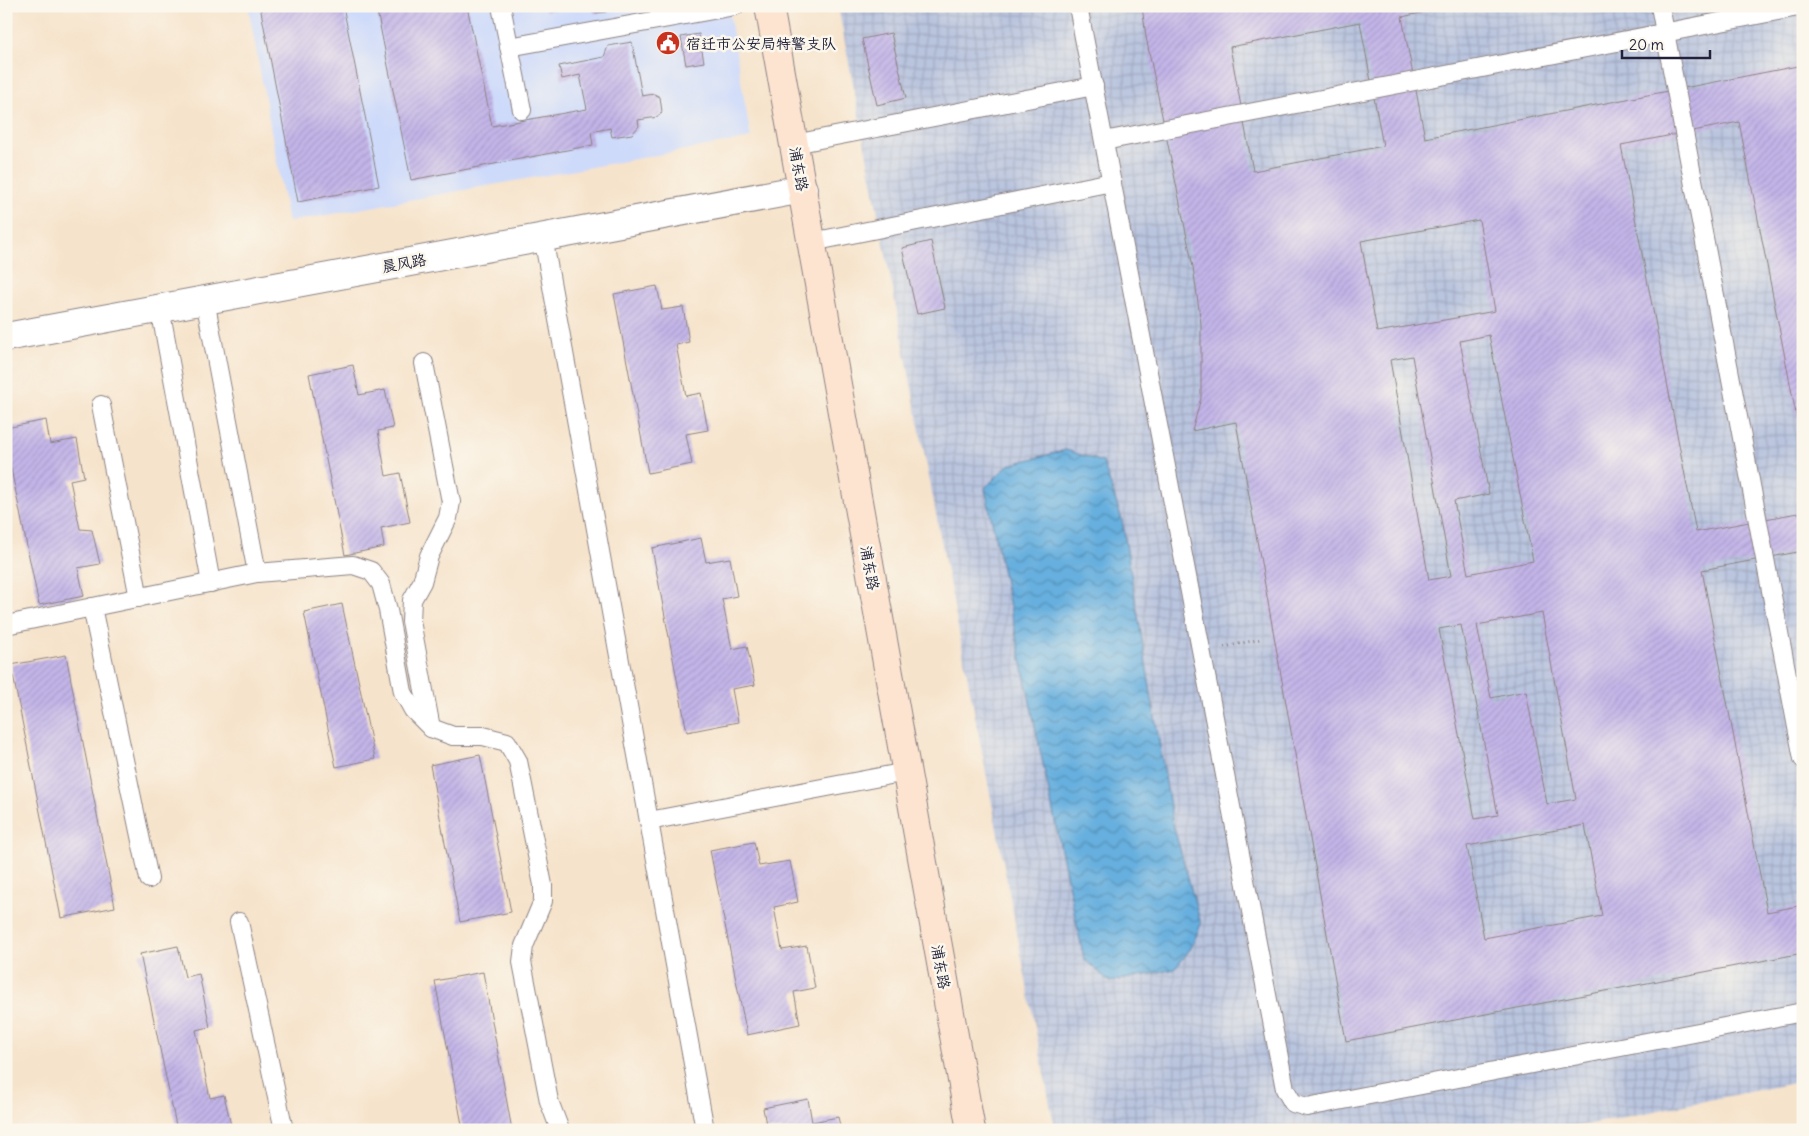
<svg xmlns="http://www.w3.org/2000/svg" width="1809" height="1136" viewBox="0 0 1809 1136" font-family="Delius,'LXGW WenKai TC',sans-serif">
<style>
.built{fill:#cedafa}
.industrial{fill:url(#industrial-grid)}
.water{fill:url(#water-waves);stroke:#44688c}
.building{fill:url(#building-hatch);fill-rule:evenodd}
.lines{fill:none;stroke-linecap:round;stroke-linejoin:round}
.lane-casing{stroke:#8c8283;stroke-width:20}
.street-casing{stroke:#8c8283;stroke-width:30}
.secondary-casing{stroke:#8c8283;stroke-width:30}
.path{stroke:#8c8283;stroke-width:3;stroke-dasharray:1 4;stroke-linecap:butt}
.lane{stroke:#fff;stroke-width:18}
.street{stroke:#fff;stroke-width:28}
.secondary{stroke:#fde4d1;stroke-width:28}
.labels{text-anchor:middle;dominant-baseline:central;stroke-width:5;stroke-linejoin:round;paint-order:stroke}
.poi-label{font-size:15px;fill:#22223b;stroke:#fbf7ec;text-anchor:start}
.street-label{font-size:15px;fill:#22223b;stroke:#fbf7ec}
</style>
<defs>
<pattern id="industrial-grid" width="8" height="8" patternUnits="userSpaceOnUse" patternTransform="scale(1.25)"><rect width="8" height="8" fill="#b9c4de"/><path d="M0 4h8M4 0v8" fill="none" stroke="#9fa8bf"/></pattern>
<pattern id="water-waves" width="16" height="10" patternUnits="userSpaceOnUse" patternTransform="scale(1.25)"><rect width="16" height="10" fill="#66afde"/><path d="M0 5q4-4 8 0t8 0" fill="none" stroke="#548eb5"/></pattern>
<pattern id="building-hatch" width="6" height="6" patternUnits="userSpaceOnUse" patternTransform="scale(1.25)"><rect width="6" height="6" fill="#c3b5e8"/><path d="M-1 1l2-2M0 6l6-6M5 7l2-2" fill="none" stroke="#a79bc8"/></pattern>
</defs>
<rect width="100%" height="100%" fill="#fbf7ec"/>
<filter id="ink" filterUnits="userSpaceOnUse"><feTurbulence type="fractalNoise" baseFrequency=".02" numOctaves="2"/><feDisplacementMap in="SourceGraphic" scale="10" xChannelSelector="R" yChannelSelector="G"/><feConvolveMatrix kernelMatrix="1 2 1 2 8 2 1 2 1" color-interpolation-filters="sRGB"/></filter>
<filter id="wash" filterUnits="userSpaceOnUse"><feTurbulence type="fractalNoise" baseFrequency=".0096" numOctaves="4" result="noise"/><feDisplacementMap in="SourceGraphic" scale="20" xChannelSelector="R" yChannelSelector="G"/><feGaussianBlur stdDeviation="1.12" result="paint"/><feColorMatrix in="noise" values="0 0 0 0 0 0 0 0 0 0 0 0 0 0 0 0 0 1.4 0 .05"/><feComposite in="paint" operator="in"/></filter>
<g filter="url(#wash)">
<rect width="100%" height="100%" fill="#f6e3cb"/>
<path class="built" d="M248,6H728L751,138L288,222Z"/>
<path class="industrial" d="M838,6H1803V1081L1561,1130H1055Z"/>
<path class="water" d="M1066,450L1103,462L1122,520L1173,824L1201,924L1191,948L1175,969L1110,982L1084,959L985,488L1008,465Z"/>
<g id="blocks">
<g class="building">
<path d="M260,6H343L379,186L298,202Z"/>
<path d="M376,6H467L492,126L587,109L580,75L562,79L559,66L604,57L608,46L632,42L642,96L654,94L660,97L662,112L658,117L638,120L639,126L632,134L612,137L610,128L591,132L593,145L411,180Z"/>
<path d="M545,6H566V7L546,11Z"/>
<path d="M589,6H612L606,12L595,13Z"/>
<path d="M1142,6H1452L1402,17L1425,138L1803,65V450L1739,122L1621,145L1696,532L1803,512V551L1702,570L1767,912L1803,905V953L1346,1041L1236,422L1192,431L1201,398V324L1193,267L1146,37ZM1360,22L1383,146L1253,171L1230,47ZM1479,220L1495,311L1377,332L1361,241ZM1489,335L1533,561L1468,574L1454,501L1489,494L1460,341ZM1412,356L1451,576L1429,580L1390,360ZM1542,613L1576,799L1547,804L1526,691L1491,698L1477,625ZM1461,625L1498,815L1475,819L1439,629ZM1585,825L1602,916L1484,938L1467,846Z"/>
<path d="M891,33L906,98L877,105L862,39Z"/>
<path d="M699,34L704,62L686,65L681,37Z"/>
<path d="M931,241L945,308L917,314L902,248Z"/>
<path d="M657,286L662,310L683,307L689,342L676,345L686,396L701,393L708,430L686,434L692,464L648,473L614,294Z"/>
<path d="M353,365L359,395L385,390L393,428L378,431L386,476L400,473L410,522L381,528L384,547L345,555L309,374Z"/>
<path d="M46,420L50,444L77,439L84,477L70,480L80,529L92,530L100,564L78,568L84,596L39,605L6,444V428Z"/>
<path d="M701,538L706,562L730,558L737,596L722,599L732,649L747,646L755,685L732,689L738,722L687,732L652,548Z"/>
<path d="M342,604L375,759L336,767L304,612Z"/>
<path d="M66,655L115,907L61,918L11,665Z"/>
<path d="M480,755L511,912L460,922L430,765Z"/>
<path d="M754,842L759,866L790,861L798,902L774,907L782,950L807,946L815,988L794,992L800,1024L747,1035L710,850Z"/>
<path d="M178,946L185,977L199,974L210,1027L196,1030L210,1098L224,1095L232,1130H177L140,954Z"/>
<path d="M483,972L512,1130H463L435,981Z"/>
<path d="M808,1099L812,1122L838,1117L841,1130H767L763,1108Z"/>
</g>
</g>
</g>
<g filter="url(#ink)">
<use href="#blocks" fill-opacity="0" stroke="#8c8283" stroke-width="1"/>
<g class="lines">
<g class="lane-casing">
<g id="lane">
<path d="M501,6L522,110"/>
<path d="M1078,6L1285,1089L1293,1103L1307,1107L1803,1012"/>
<path d="M1660,6L1803,759"/>
<path d="M509,47L735,6"/>
<path d="M1104,141L1803,6"/>
<path d="M794,144L1094,86"/>
<path d="M543,237L705,1130"/>
<path d="M812,242L1112,182"/>
<path d="M205,300L257,573"/>
<path d="M160,308L211,583"/>
<path d="M424,363L451,502L448,518L429,556L422,582L412,600L411,621L431,728"/>
<path d="M101,405L139,598"/>
<path d="M92,607L149,879"/>
<path d="M6,625L257,573L353,565L371,571L381,584L388,610L403,692L413,710L431,728L453,736H483L507,742L518,761L543,885V901L524,946L522,962L549,1101L560,1130"/>
<path d="M649,821L906,772"/>
<path d="M239,922L284,1130"/>
</g>
</g>
<g class="street-casing">
<path id="street" d="M6,337L803,189"/>
</g>
<g class="secondary-casing">
<path id="secondary" d="M769,6L971,1130"/>
</g>
<path class="path" d="M1224,647L1261,639"/>
<use href="#lane" class="lane"/>
<use href="#street" class="street"/>
<use href="#secondary" class="secondary"/>
</g>
</g>
<defs>
<g id="civic-disc" transform="scale(1.25)"><circle r="9.5" fill="#c8321e" stroke="#fbf7ec"/><path d="M-.6-6.5H3V-4.5H.6V-3L4-1V1h2V6H-6V1h2V-1L-.6-3ZM-1.2 2.5V6h2.4V2.5Z" fill="#fff"/></g>
</defs>
<g fill-rule="evenodd">
<use href="#civic-disc" x="668" y="43"/>
</g>
<g class="labels">
<g class="poi-label">
<text x="686" y="43">宿迁市公安局特警支队</text>
</g>
<g class="street-label">
<text transform="translate(799 169) rotate(80)">浦东路</text>
<text transform="translate(404 263) rotate(-10)">晨风路</text>
<text transform="translate(870 568) rotate(80)">浦东路</text>
<text transform="translate(941 967) rotate(80)">浦东路</text>
</g>
</g>
<rect width="1809" height="1136" fill="none" stroke="#fbf7ec" stroke-width="25"/>
<path d="M1622 50v8h88v-8" fill="none" stroke="#22223b" stroke-width="2.5"/>
<text x="1629" y="50" font-size="15" fill="#22223b" stroke="#fbf7ec" stroke-width="4" paint-order="stroke">20 m</text>
</svg>
